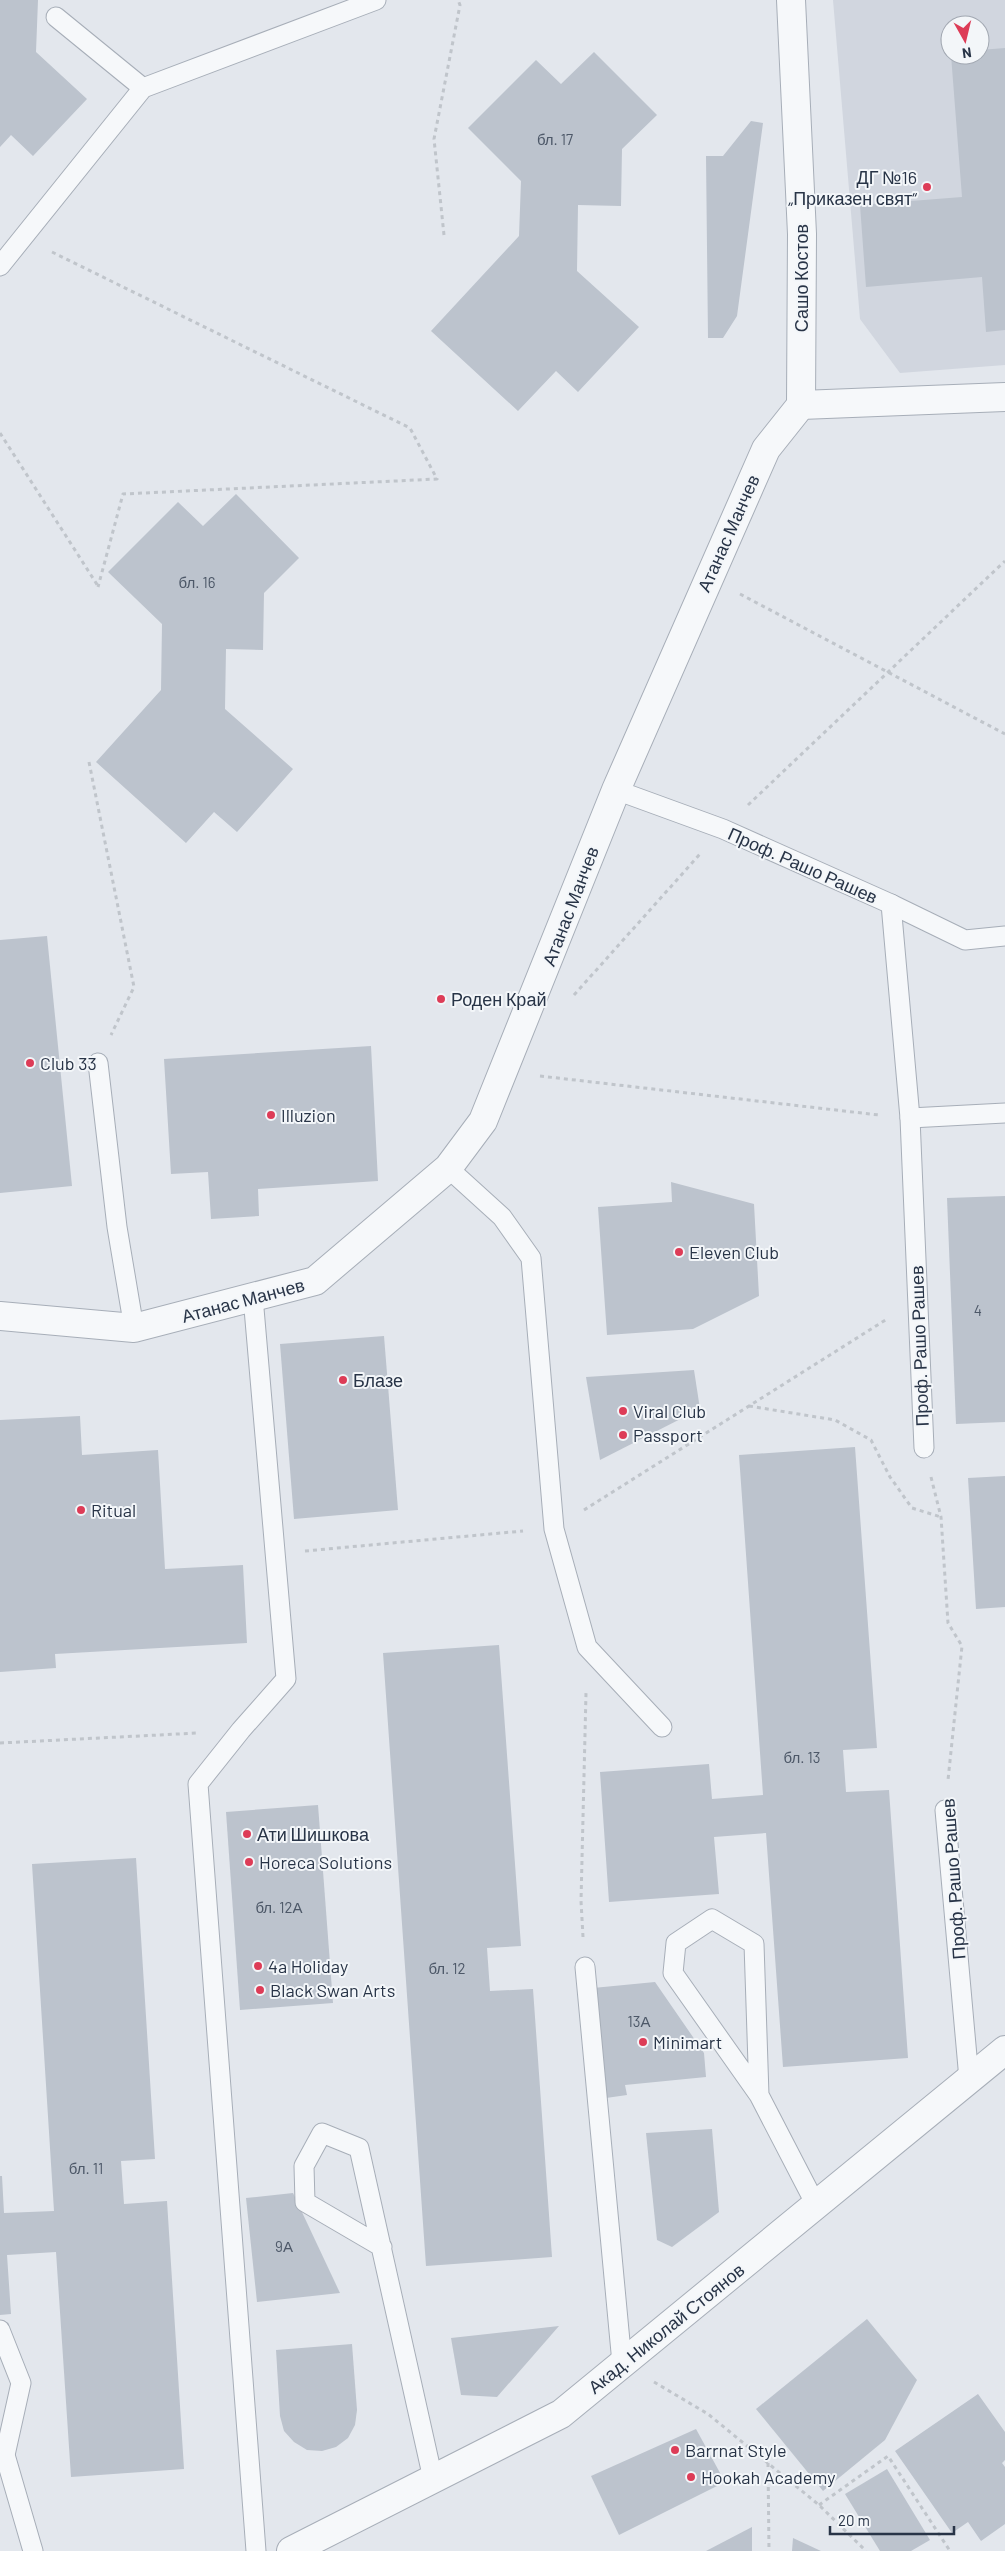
<svg xmlns="http://www.w3.org/2000/svg" width="1005" height="2551" viewBox="0 0 1005 2551" font-family="Barlow,sans-serif">
<style>
.built{fill:#d1d6df;fill-rule:evenodd}
.building{fill:#bcc3cd}
.lines{fill:none;stroke-linecap:round;stroke-linejoin:round}
.lane-casing{stroke:#a7aeb8;stroke-width:21}
.street-casing{stroke:#a7aeb8;stroke-width:30}
.path{stroke:#c0c5cb;stroke-width:3;stroke-dasharray:4 4;stroke-linecap:butt}
.lane{stroke:#f6f8fa;stroke-width:19}
.street{stroke:#f6f8fa;stroke-width:28}
.poi-dot{fill:#dd3c57;stroke:#f3f6f9;stroke-width:2}
.labels{text-anchor:middle;dominant-baseline:central;stroke-width:4;stroke-linejoin:round;paint-order:stroke}
.number-label{font-size:15px;fill:#4d5868}
.poi-label{font-size:18px;fill:#283447;stroke:#f3f6f9;text-anchor:start}
.street-label{font-size:18px;fill:#283447;stroke:#f3f6f9}
</style>
<rect width="100%" height="100%" fill="#e3e7ed"/>
<path class="built" d="M833,0H1005V365L900,373L860,319ZM950,25H980V55H950Z"/>
<g class="building">
<path d="M0,0H38L36,52L87,99L33,156L11,135L0,147Z"/>
<path d="M1005,48V330L986,332L982,277L866,287L860,205L962,197L951,55H980V50Z"/>
<path d="M594,52L657,115L622,149L621,206L578,205L577,271L639,327L578,392L556,371L518,411L431,331L519,236L521,181L468,128L536,60L561,84Z"/>
<path d="M751,121L763,123L737,316L723,338H708L706,156H723Z"/>
<path d="M236,494L299,558L264,593L263,650L226,649L225,709L293,769L237,832L214,812L186,843L96,762L161,690L162,624L108,572L178,502L203,526Z"/>
<path d="M47,936L72,1186L0,1193V940Z"/>
<path d="M371,1046L378,1181L258,1189L259,1216L211,1219L208,1172L171,1174L164,1059Z"/>
<path d="M671,1182L754,1204L759,1296L693,1329L607,1335L598,1207L672,1202Z"/>
<path d="M1005,1196V1422L956,1424L947,1198Z"/>
<path d="M384,1336L398,1510L294,1519L280,1344Z"/>
<path d="M694,1370L700,1409L600,1460L586,1377Z"/>
<path d="M80,1416L82,1455L158,1450L165,1569L243,1565L247,1643L55,1654L56,1668L0,1672V1420Z"/>
<path d="M855,1447L877,1748L843,1750L846,1792L889,1790L908,2058L783,2067L766,1833L714,1837L719,1894L609,1902L600,1772L709,1764L712,1799L763,1795L739,1455Z"/>
<path d="M1005,1476V1607L976,1609L968,1478Z"/>
<path d="M499,1645L521,1946L487,1948L490,1991L533,1989L552,2257L426,2266L383,1653Z"/>
<path d="M318,1805L333,2003L240,2010L226,1812Z"/>
<path d="M136,1858L155,2159L121,2161L124,2204L167,2201L184,2469L71,2477L56,2252L7,2255L11,2314L0,2315V2176H2L4,2213L54,2211L32,1864Z"/>
<path d="M655,1982L704,2053L706,2077L625,2085L627,2095L606,2098L593,1988Z"/>
<path d="M712,2129L719,2212L672,2247L657,2240L646,2133Z"/>
<path d="M293,2193L340,2293L257,2302L246,2198Z"/>
<path d="M867,2319L917,2380L885,2440L823,2491L756,2409Z"/>
<path d="M559,2326L497,2397L461,2395L451,2338Z"/>
<path d="M352,2344L357,2410L355,2425L348,2438L336,2447L322,2451L307,2450L294,2442L284,2431L280,2416L276,2350Z"/>
<path d="M978,2394L1005,2432V2460L1002,2463L1005,2467V2524L981,2541L968,2522L952,2533L895,2451Z"/>
<path d="M696,2429L725,2482L619,2535L591,2476Z"/>
<path d="M887,2469L930,2540L911,2551H880L845,2494Z"/>
<path d="M752,2527V2551H706Z"/>
<path d="M793,2538L821,2551H792Z"/>
</g>
<g class="lines">
<g class="lane-casing">
<g id="lane">
<path d="M56,17L143,88"/>
<path d="M0,266L143,88L376,0"/>
<path d="M616,790L723,829L891,904L910,1118L924,1448"/>
<path d="M891,904L965,940L1005,936"/>
<path d="M98,1063L117,1227L134,1328"/>
<path d="M910,1118L1005,1113"/>
<path d="M448,1168L502,1217L531,1258L554,1529L587,1647L662,1727"/>
<path d="M253,1297L286,1679L241,1730L198,1784L256,2551"/>
<path d="M945,1810L969,2079"/>
<path d="M585,1967L622,2363"/>
<path d="M759,2095L673,1973L676,1943L712,1919L754,1944L759,2095L816,2205"/>
<path d="M382,2247L305,2202L304,2166L322,2133L359,2148L433,2479"/>
<path d="M0,2330L21,2383L5,2455"/>
<path d="M0,2449L5,2455L33,2551"/>
</g>
</g>
<g class="street-casing">
<g id="street">
<path d="M791,0L802,234L801,405"/>
<path d="M0,1316L134,1328L315,1281L448,1168L483,1121L616,790L766,449L801,405L1005,397"/>
<path d="M291,2551L561,2414L1005,2050"/>
</g>
</g>
<g class="path">
<path d="M444,235L434,139L460,5L458,0"/>
<path d="M52,252L410,428L437,479L123,494L98,587"/>
<path d="M0,433L98,586"/>
<path d="M740,594L1005,734"/>
<path d="M89,762L134,987L111,1035"/>
<path d="M748,805L1005,561"/>
<path d="M574,995L700,854"/>
<path d="M540,1076L879,1115"/>
<path d="M749,1406L835,1420L871,1440L890,1477L912,1508L941,1517"/>
<path d="M931,1477L941,1517L948,1623L962,1646L948,1780"/>
<path d="M584,1510L887,1319"/>
<path d="M305,1551L523,1531"/>
<path d="M0,1743L198,1733"/>
<path d="M583,1937L581,1901L586,1693"/>
<path d="M654,2382L708,2414L819,2505L866,2551"/>
<path d="M768,2463L769,2551"/>
<path d="M819,2505L888,2456L950,2551"/>
</g>
<use href="#lane" class="lane"/>
<use href="#street" class="street"/>
</g>
<g class="poi-dot">
<circle cx="927" cy="187" r="5"/>
<circle cx="441" cy="999" r="5"/>
<circle cx="30" cy="1063" r="5"/>
<circle cx="271" cy="1115" r="5"/>
<circle cx="679" cy="1252" r="5"/>
<circle cx="343" cy="1380" r="5"/>
<circle cx="623" cy="1411" r="5"/>
<circle cx="623" cy="1435" r="5"/>
<circle cx="81" cy="1510" r="5"/>
<circle cx="247" cy="1834" r="5"/>
<circle cx="249" cy="1862" r="5"/>
<circle cx="258" cy="1966" r="5"/>
<circle cx="260" cy="1990" r="5"/>
<circle cx="643" cy="2042" r="5"/>
<circle cx="675" cy="2450" r="5"/>
<circle cx="691" cy="2477" r="5"/>
</g>
<g class="labels">
<g class="number-label">
<text x="555" y="139">бл. 17</text>
<text x="197" y="582">бл. 16</text>
<text x="978" y="1310">4</text>
<text x="802" y="1757">бл. 13</text>
<text x="279" y="1907">бл. 12А</text>
<text x="447" y="1968">бл. 12</text>
<text x="639" y="2021">13А</text>
<text x="86" y="2168">бл. 11</text>
<text x="284" y="2246">9А</text>
</g>
<g class="poi-label">
<text x="917" y="177" text-anchor="end">ДГ №16<tspan x="917" dy="21">„Приказен свят“</tspan></text>
<text x="451" y="999">Роден Край</text>
<text x="40" y="1063">Club 33</text>
<text x="281" y="1115">Illuzion</text>
<text x="689" y="1252">Eleven Club</text>
<text x="353" y="1380">Блазе</text>
<text x="633" y="1411">Viral Club</text>
<text x="633" y="1435">Passport</text>
<text x="91" y="1510">Ritual</text>
<text x="257" y="1834">Ати Шишкова</text>
<text x="259" y="1862">Horeca Solutions</text>
<text x="268" y="1966">4a Holiday</text>
<text x="270" y="1990">Black Swan Arts</text>
<text x="653" y="2042">Minimart</text>
<text x="685" y="2450">Barrnat Style</text>
<text x="701" y="2477">Hookah Academy</text>
</g>
<g class="street-label">
<text transform="translate(801 278) rotate(-90)">Сашо Костов</text>
<text transform="translate(728 533) rotate(-66)">Атанас Манчев</text>
<text transform="translate(803 865) rotate(24)">Проф. Рашо Рашев</text>
<text transform="translate(570 906) rotate(-69)">Атанас Манчев</text>
<text transform="translate(243 1300) rotate(-15)">Атанас Манчев</text>
<text transform="translate(919 1346) rotate(-92)">Проф. Рашо Рашев</text>
<text transform="translate(953 1879) rotate(-94)">Проф. Рашо Рашев</text>
<text transform="translate(666 2328) rotate(-39)">Акад. Николай Стоянов</text>
</g>
</g>
<g transform="translate(965 40) rotate(172)"><circle r="24" fill="#f3f6f9" stroke="#a2a8b2"/>
<path d="M0-4L9 19L0 12L-9 19Z" fill="#dd3c57"/>
<text y="-8" font-size="14" font-weight="bold" text-anchor="middle" fill="#283447">N</text>
</g>
<path d="M830 2526v8h124v-8" fill="none" stroke="#283447" stroke-width="2.5"/>
<text x="838" y="2526" font-size="15" fill="#283447" stroke="#f3f6f9" stroke-width="4" paint-order="stroke">20 m</text>
</svg>
